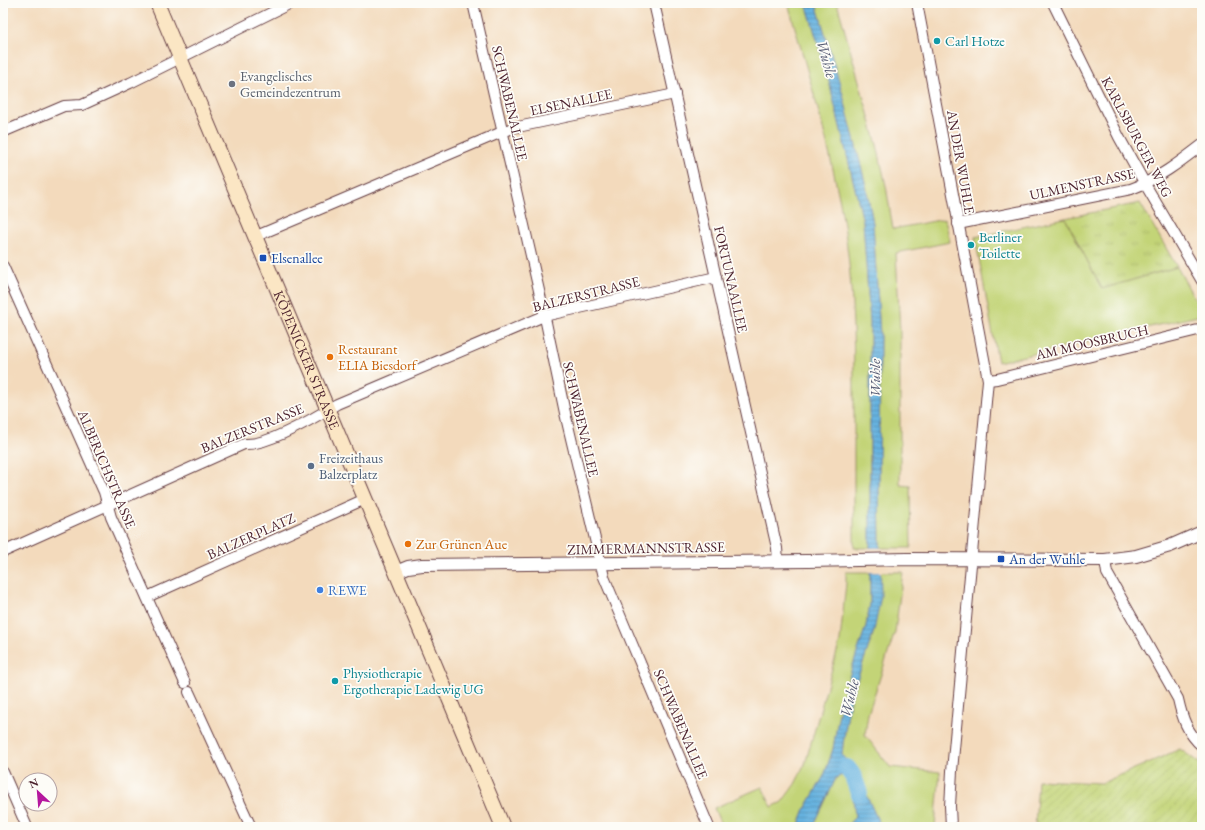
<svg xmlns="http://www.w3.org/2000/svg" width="1205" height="830" viewBox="0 0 1205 830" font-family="'EB Garamond',serif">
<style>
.grass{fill:url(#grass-tufts);stroke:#867a51}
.park{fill:#c3d477;stroke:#867a51}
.garden{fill:url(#garden-furrows);stroke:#867a51}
.water{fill:url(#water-rules);stroke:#586986}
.pier{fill:#f3dabc}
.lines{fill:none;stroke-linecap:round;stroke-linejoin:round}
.river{stroke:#66b3e0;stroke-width:18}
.minor-casing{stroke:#633b41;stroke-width:12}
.tertiary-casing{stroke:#633b41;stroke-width:14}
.secondary-casing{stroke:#633b41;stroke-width:16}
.minor{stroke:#fff;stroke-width:10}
.tertiary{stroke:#fff;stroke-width:12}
.secondary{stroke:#fbe6c4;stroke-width:14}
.culture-dot{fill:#0f9aa8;stroke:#fdfcf7;stroke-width:1.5}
.worship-dot{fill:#6b7280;stroke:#fdfcf7;stroke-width:1.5}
.transit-dot{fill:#1a4fb4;stroke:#fdfcf7;stroke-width:1.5}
.food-dot{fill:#e8710a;stroke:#fdfcf7;stroke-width:1.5}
.service-dot{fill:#5c6f8a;stroke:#fdfcf7;stroke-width:1.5}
.shop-dot{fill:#3f7fe0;stroke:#fdfcf7;stroke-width:1.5}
.labels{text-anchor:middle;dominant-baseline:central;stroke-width:3.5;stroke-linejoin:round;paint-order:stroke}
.culture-label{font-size:14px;fill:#0d838f;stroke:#fdfcf7;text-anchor:start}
.worship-label{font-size:14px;fill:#5b616d;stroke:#fdfcf7;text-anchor:start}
.street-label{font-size:14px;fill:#4a1f2b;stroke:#fdfcf7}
.transit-label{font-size:14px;fill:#164399;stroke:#fdfcf7;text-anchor:start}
.food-label{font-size:14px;fill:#c56008;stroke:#fdfcf7;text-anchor:start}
.service-label{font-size:14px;fill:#4e5e75;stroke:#fdfcf7;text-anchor:start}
.shop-label{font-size:14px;fill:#366cbe;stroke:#fdfcf7;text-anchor:start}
.water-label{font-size:15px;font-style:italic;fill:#555a73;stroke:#fdfcf7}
</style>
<defs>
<pattern id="grass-tufts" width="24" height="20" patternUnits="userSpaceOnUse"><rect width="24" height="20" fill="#c3d477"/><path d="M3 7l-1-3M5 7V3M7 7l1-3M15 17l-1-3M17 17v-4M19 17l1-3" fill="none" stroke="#a9b667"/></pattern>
<pattern id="garden-furrows" width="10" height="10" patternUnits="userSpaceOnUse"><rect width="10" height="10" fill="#c3d477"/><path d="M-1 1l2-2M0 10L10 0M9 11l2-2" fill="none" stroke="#a9b667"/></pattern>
<pattern id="water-rules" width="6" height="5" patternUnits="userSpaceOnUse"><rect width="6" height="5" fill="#66b3e0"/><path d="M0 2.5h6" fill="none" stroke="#5691b6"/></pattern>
</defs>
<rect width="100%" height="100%" fill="#fdfcf7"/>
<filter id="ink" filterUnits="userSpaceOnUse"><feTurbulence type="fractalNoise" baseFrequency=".025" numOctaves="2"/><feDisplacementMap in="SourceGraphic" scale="8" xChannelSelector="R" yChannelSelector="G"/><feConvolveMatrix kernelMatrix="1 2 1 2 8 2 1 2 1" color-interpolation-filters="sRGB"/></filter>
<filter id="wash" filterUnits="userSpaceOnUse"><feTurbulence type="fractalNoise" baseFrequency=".012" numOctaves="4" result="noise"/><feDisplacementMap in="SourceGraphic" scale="16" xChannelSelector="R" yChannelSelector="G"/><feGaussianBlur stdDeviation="0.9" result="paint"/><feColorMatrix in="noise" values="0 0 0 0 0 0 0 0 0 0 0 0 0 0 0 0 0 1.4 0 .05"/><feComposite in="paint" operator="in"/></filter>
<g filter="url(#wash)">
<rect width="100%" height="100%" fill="#f3dabc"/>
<path class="grass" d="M1140,203L1177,267L1102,289L1065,218Z"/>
<g class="park">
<path d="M788,3H806L827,73L863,221L870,322V548H880L879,488L880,335L873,223L866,186L843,95L816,3H837L877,145L886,186L893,229L945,219L950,242L896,253L900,331V485L910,486L911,548H854C854,504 854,460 854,415C854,354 854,292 845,231C833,154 809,78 788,3Z"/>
<path d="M1065,218L1102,289L1177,267L1202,312V315L998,362L975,237Z"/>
<path d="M846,572H903L895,632L868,714L865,735L890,767L940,772L935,827H881L853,795L855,817L846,827H813L836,778L842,775L849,779L858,790L863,789L856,772L842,755L843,744L850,700L874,631L870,572V604L866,626L841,701L833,749L824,776L805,809L798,827H722L714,808L762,787L772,807L782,802L795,784L805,764L840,641L846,583Z"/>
</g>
<path class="garden" d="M1180,749L1202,765V827H1035L1038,780L1102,783Z"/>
<g class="water">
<path d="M806,3H816L843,95L866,186L873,223L880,335L879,488L881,596L874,631L850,700L843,744L842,755L856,772L863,789L853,792L849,779L842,775L836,778L813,827H798L805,809L824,776L833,749L841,701L866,626L870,604V322L863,221L827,73Z"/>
<path d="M865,792L881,827H846L855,817L853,795Z"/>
</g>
<path class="pier" d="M867,548H882V572H868Z"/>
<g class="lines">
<path class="river" d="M847,768L853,776L859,793"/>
</g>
</g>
<g filter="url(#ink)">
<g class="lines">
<g class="minor-casing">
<g id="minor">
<path d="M473,3L543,308L565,413L604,577L709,827"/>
<path d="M654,3L777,548L778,561"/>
<path d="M917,3L988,380L952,771L950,806L951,827"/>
<path d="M1053,3L1119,137L1145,184L1202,281"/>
<path d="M3,132L64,106L82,105L130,83L291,3"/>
<path d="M958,224L1131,189C1158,179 1180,162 1202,145"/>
<path d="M254,237L502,132L513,128L675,94"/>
<path d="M3,266L104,492L111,517L185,683"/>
<path d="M988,380L997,379L1202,329"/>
<path d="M3,552L244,444C268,446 316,417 337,404L544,316L716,277"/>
<path d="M1105,560L1107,573L1178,699C1182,717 1187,733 1202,746"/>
<path d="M147,597L365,499"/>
<path d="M189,692L251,827"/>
<path d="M3,772L27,827"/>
</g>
</g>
<g class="tertiary-casing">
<path id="tertiary" d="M396,572L408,567L422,565L808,561L907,559L1105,560L1136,556L1170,546L1202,532"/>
</g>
<g class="secondary-casing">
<g id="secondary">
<path id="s1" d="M157,3L503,827"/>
</g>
</g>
<use href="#minor" class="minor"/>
<use href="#tertiary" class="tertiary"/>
<use href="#secondary" class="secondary"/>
</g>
</g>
<g class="culture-dot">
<circle cx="937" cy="41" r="4"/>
<circle cx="971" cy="245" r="4"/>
<circle cx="335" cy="681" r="4"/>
</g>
<circle class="worship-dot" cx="232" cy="84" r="4"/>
<g class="transit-dot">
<rect x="259" y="254" width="8" height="8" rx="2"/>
<rect x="997" y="555" width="8" height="8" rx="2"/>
</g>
<g class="food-dot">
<circle cx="330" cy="357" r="4"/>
<circle cx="408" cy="544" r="4"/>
</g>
<circle class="service-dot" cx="311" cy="466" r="4"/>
<circle class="shop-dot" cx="320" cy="590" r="4"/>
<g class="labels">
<g class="culture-label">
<text x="945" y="41">Carl Hotze</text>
<text x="979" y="237">Berliner<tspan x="979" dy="16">Toilette</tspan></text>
<text x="343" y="673">Physiotherapie<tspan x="343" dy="16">Ergotherapie Ladewig UG</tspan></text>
</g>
<g class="worship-label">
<text x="240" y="76">Evangelisches<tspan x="240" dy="16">Gemeindezentrum</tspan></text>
</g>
<g class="street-label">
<text transform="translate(571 102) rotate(-12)">ELSENALLEE</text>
<text transform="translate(510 103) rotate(77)">SCHWABENALLEE</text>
<text transform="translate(1137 137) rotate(62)">KARLSBURGER WEG</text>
<text transform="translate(961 162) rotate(80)">AN DER WUHLE</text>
<text transform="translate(1082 184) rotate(-12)">ULMENSTRASSE</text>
<text transform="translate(731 279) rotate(77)">FORTUNAALLEE</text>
<text transform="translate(586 294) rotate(-14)">BALZERSTRASSE</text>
<text transform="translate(1092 342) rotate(-13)">AM MOOSBRUCH</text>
<text stroke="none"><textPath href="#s1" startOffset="387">KÖPENICKER STRASSE</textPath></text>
<text transform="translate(581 419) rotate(77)">SCHWABENALLEE</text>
<text transform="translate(252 428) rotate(-22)">BALZERSTRASSE</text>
<text transform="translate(107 469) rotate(67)">ALBERICHSTRASSE</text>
<text transform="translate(251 536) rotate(-24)">BALZERPLATZ</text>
<text transform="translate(646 548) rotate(-1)">ZIMMERMANNSTRASSE</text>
<text transform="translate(681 724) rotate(67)">SCHWABENALLEE</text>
</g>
<g class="transit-label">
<text x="271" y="258">Elsenallee</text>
<text x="1009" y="559">An der Wuhle</text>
</g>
<g class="food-label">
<text x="338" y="349">Restaurant<tspan x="338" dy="16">ELIA Biesdorf</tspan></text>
<text x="416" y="544">Zur Grünen Aue</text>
</g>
<g class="service-label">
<text x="319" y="458">Freizeithaus<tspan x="319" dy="16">Balzerplatz</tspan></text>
</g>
<g class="shop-label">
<text x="328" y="590">REWE</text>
</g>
<g class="water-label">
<text transform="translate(827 59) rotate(74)">Wuhle</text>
<text transform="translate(874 378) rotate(-90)">Wuhle</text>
<text transform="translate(849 698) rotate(-76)">Wuhle</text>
</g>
</g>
<rect width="1205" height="830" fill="none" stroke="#fdfcf7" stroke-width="16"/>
<g transform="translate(38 792) rotate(334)"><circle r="19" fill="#fdfcf7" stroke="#b5a4a5"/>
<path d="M0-3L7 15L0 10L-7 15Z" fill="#b5179e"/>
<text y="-6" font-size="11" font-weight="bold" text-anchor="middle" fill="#4a1f2b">N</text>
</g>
</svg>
